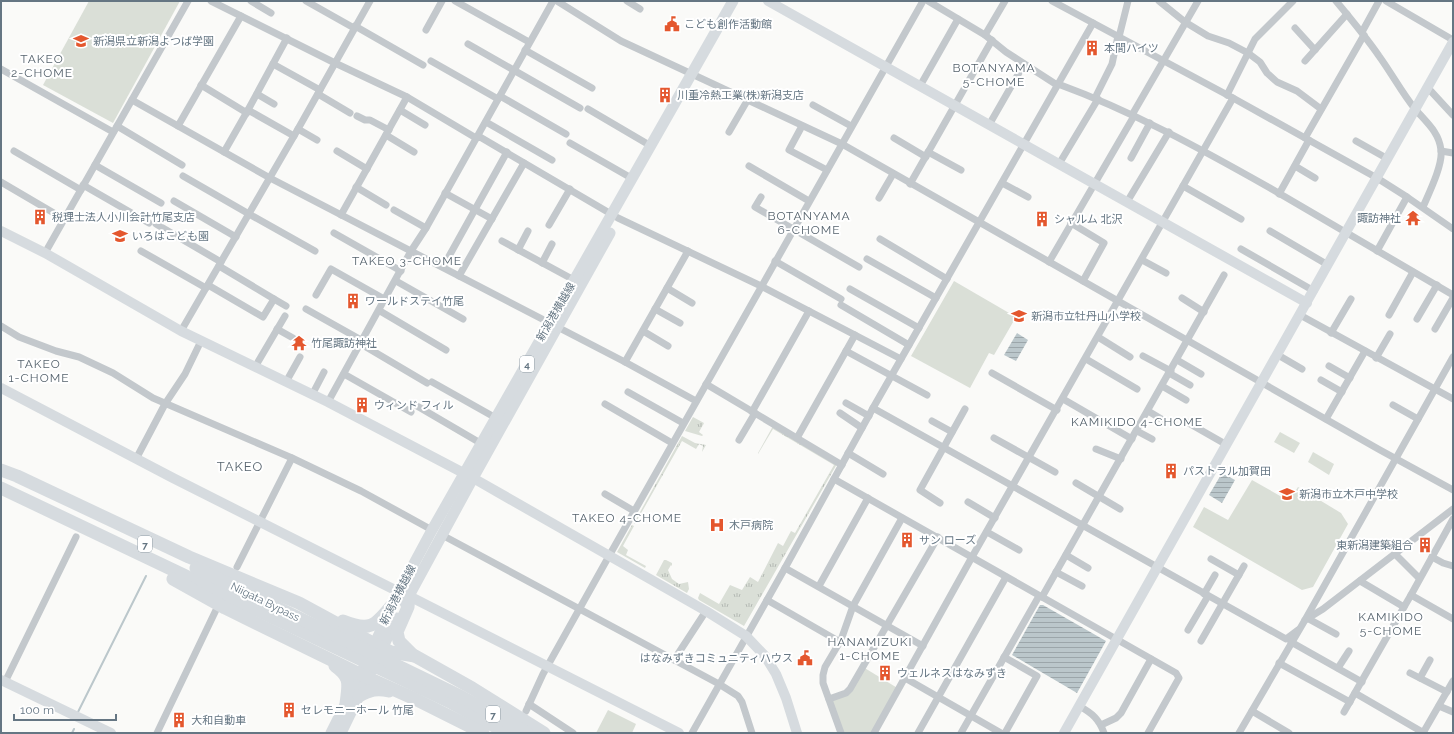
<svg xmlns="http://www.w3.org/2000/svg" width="1454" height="734" viewBox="0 0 1454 734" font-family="Raleway,'Noto Sans JP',sans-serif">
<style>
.grass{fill:url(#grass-tufts)}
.park{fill:#dadfd7}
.water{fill:url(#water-rules)}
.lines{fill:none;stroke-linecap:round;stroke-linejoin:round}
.stream{stroke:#bbc7cb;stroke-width:2}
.street{stroke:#c3c8cc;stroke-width:7}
.secondary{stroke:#d6dbdf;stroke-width:10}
.primary{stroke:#d6dbdf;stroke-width:11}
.highway{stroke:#d6dbdf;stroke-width:13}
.labels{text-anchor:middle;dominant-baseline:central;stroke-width:4;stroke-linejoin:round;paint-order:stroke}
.shield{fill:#fff;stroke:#939fa8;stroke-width:1}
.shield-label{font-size:10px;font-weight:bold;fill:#657683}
.poi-label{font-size:11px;fill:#657683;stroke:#fff;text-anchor:start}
.street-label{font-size:11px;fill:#657683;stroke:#fff}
.neighbourhood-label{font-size:12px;letter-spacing:1px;fill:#57646e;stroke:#fff}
.quarter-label{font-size:13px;letter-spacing:1px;fill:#57646e;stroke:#fff}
</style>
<defs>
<pattern id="grass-tufts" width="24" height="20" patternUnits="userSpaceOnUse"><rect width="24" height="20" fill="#dadfd7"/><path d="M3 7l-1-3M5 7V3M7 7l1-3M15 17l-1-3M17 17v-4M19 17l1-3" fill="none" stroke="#b4b9b4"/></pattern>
<pattern id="water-rules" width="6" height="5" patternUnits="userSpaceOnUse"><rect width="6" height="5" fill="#bbc7cb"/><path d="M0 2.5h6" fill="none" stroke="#9ca6aa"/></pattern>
</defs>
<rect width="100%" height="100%" fill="#fafaf8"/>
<g class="grass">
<path d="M693,417L704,423L699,432L703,435L702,436L685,431Z"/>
<path d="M773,426L837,464L744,626L699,600L698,598L700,593L719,604L730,585L742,590L750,577L758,582L778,543L783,546L791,531L795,533L834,465L773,429L758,454V453Z"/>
<path d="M682,436L695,443L706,445L702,452L703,446L699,444L696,449L682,441L635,524L634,523Z"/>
<path d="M632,525L634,526L623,546L628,550L626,555L646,566L645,568L617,552Z"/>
<path d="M664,560H666L672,563V566L671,565L668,570L672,579L679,584L688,582L689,589L687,593L656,575Z"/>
</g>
<g class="park">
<path d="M89,1H180L113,123L43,85Z"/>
<path d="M954,281L1016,317L994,355L989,353L970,388L911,356Z"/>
<path d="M1280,432L1300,443L1294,453L1274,442Z"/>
<path d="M1313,452L1334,464L1329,475L1308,462Z"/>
<path d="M1252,480L1289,501L1298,487L1341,513L1348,524L1313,587L1302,590L1193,527L1204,507L1228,520Z"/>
<path d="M863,667L899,689L874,733H841L829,699L846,693Z"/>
<path d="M608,710L636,724L632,733H596Z"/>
</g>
<g class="water">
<path d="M1017,333L1028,340L1016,361L1004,355Z"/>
<path d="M1222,473L1235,480L1222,503L1209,495Z"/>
<path d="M1040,605H1043L1106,641L1077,693L1012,655Z"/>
</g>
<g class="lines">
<g class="stream">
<path d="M78,712L146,576"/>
<path d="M72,733L74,729"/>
</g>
<g class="street">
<path d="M211,1L335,63L407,97L476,138L480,137L618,218L761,286L901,359"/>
<path d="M251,1L271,13"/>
<path d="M306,1L354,28"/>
<path d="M455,1L529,42"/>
<path d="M557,1L621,41L842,144L1380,450L1453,490"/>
<path d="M627,1L640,9"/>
<path d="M928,1L985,35L1006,52L1057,85"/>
<path d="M1052,1L1233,98L1377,178L1407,197L1453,229"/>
<path d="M1159,1L1185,22L1208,36L1229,43L1248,53L1260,62L1267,73L1277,82L1297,91L1321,109"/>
<path d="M1336,1C1351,19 1366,37 1379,56C1392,74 1402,93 1415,109C1426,122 1439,132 1441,150C1443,165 1429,193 1423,207"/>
<path d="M1386,1L1453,40"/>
<path d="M355,26L423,65"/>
<path d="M1295,28L1315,50"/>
<path d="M426,30L442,1"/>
<path d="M1362,32L1379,1"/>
<path d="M985,35L1005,1"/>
<path d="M1119,37L1128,1"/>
<path d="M468,44L580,108"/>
<path d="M525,50L592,88"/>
<path d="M431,61L498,99"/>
<path d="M1305,61L1347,14"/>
<path d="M273,64L320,90"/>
<path d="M1,69L113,132"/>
<path d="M1058,84C1132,111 1201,149 1270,188C1331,224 1392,259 1453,295"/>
<path d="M201,85L247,113"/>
<path d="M920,86L958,19"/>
<path d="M1428,88L1453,115"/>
<path d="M257,94L274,104"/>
<path d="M318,94L350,113"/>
<path d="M1227,95L1255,39L1293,1"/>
<path d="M500,96L566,134"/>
<path d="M1095,98L1112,64L1118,36"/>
<path d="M132,100L270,178L625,362L696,401"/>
<path d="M813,105L851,126"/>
<path d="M588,109L651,146"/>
<path d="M248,110L294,136"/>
<path d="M400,110L425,125"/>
<path d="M1132,115L1198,1"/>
<path d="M357,116L365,120H370L389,130"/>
<path d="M486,122L552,160"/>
<path d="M989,125L1024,64"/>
<path d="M117,126L182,165"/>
<path d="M178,126L241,16"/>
<path d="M802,126L789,150L827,170"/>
<path d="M298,129L317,140"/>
<path d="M729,132L747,101"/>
<path d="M386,135L414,152"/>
<path d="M894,138L926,157"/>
<path d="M1305,138L1364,35"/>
<path d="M1356,141L1388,159"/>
<path d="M570,143L633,179"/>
<path d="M14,151L81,190"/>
<path d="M337,151L367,169"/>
<path d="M1441,151L1453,153"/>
<path d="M224,152L248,110L287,38"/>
<path d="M928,152L961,170"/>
<path d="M1131,158L1150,123"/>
<path d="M1059,164L1098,99"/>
<path d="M95,165L161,203"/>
<path d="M749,166L809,201"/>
<path d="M1295,166L1315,178"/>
<path d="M183,176L249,214L315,251"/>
<path d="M1,182L64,219"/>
<path d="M1002,183L1028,197"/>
<path d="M910,184L992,40"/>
<path d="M83,185L149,223"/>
<path d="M1183,186L1241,219"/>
<path d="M356,187L386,205"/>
<path d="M445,193L492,219"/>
<path d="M1279,194L1309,140"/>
<path d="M761,197L755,207L859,267"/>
<path d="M879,198L893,174"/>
<path d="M174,201L236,237"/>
<path d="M1127,202L1169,132"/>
<path d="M394,210L426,228"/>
<path d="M341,215L407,97"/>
<path d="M1071,223L1104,243L1083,281"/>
<path d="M156,224L221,262"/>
<path d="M549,225L570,189"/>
<path d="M1270,231L1328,265"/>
<path d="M334,233L401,271"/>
<path d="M880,239L947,279"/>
<path d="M502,241L574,280"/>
<path d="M1241,249L1314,291"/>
<path d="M518,250L528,231"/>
<path d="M141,251L206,288"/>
<path d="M1377,251L1407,197"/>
<path d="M45,253L188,1"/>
<path d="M867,259L936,298"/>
<path d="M1142,260L1166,273"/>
<path d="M775,261L841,299"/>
<path d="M1049,262L1134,116"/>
<path d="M542,263L552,244"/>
<path d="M443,267L507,152"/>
<path d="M459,276L524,163"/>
<path d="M396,281L463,319"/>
<path d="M208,285L263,317L274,299L219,266"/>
<path d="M667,288L692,303"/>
<path d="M850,289L919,328"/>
<path d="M316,295L331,269L386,300"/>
<path d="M1182,298L1204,312"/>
<path d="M274,299L286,306"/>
<path d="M841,305L909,345"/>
<path d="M306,309L363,341"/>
<path d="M655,309L680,323"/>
<path d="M380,311L446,350"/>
<path d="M1300,315L1453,399"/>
<path d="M1389,315L1413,272"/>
<path d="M1417,319L1437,285"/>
<path d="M1,326L19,337L56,351L79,357L113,373L153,398L292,458L361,491L432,530"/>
<path d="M277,329L293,338"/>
<path d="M1435,329L1453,298"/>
<path d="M181,331L298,129L370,1"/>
<path d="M643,331L668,346"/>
<path d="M1331,333L1351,299"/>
<path d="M1098,337L1130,357"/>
<path d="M361,344L427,383"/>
<path d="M846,351L927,395"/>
<path d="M1278,355L1302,369"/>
<path d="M1143,356L1171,371"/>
<path d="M1376,358L1390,334"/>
<path d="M1086,359L1137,389"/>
<path d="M1177,360L1201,374"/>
<path d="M625,362L688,251"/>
<path d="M1329,366L1350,378"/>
<path d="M255,367L285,316"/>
<path d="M992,373L1057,410"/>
<path d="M1169,373L1190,385"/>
<path d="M344,374L411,412"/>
<path d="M1321,380L1342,392"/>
<path d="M286,382L300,357"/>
<path d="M432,382L496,418"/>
<path d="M706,384L842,465"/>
<path d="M1162,386L1186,400"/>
<path d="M628,392L683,423"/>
<path d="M312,395L324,372"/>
<path d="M1063,399L1132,439"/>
<path d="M328,402L411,251L426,228L553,1"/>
<path d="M846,403L869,416"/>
<path d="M605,404L672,443"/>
<path d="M1393,405L1418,419"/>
<path d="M417,406L482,444"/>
<path d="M873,408L1286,639L1298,630"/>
<path d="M1148,411L1163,420"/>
<path d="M752,412L809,311"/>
<path d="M840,413L862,428"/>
<path d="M1326,419L1365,351"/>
<path d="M932,421L952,432"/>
<path d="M1185,421L1227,445"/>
<path d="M1137,431L1152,439"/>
<path d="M797,438L855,335"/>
<path d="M994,438L1055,472"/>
<path d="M739,440L755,413"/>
<path d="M1096,449L1121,459"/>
<path d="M848,453L883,474"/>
<path d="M136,459L165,404L185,374L201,341"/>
<path d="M834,479L1176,673L1179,678L1148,733"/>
<path d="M1076,483L1120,509"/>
<path d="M605,494L634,511"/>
<path d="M968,502L995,518"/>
<path d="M940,503L920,490L965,409"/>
<path d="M987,532L1019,550"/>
<path d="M442,535L719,684L738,696L742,702L752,733"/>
<path d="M1395,554L1419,578"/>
<path d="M1066,555L1088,568"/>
<path d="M1432,557L1443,563L1453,566"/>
<path d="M1211,559L1239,575"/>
<path d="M237,567L292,458"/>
<path d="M785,568L923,646"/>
<path d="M1056,572L1082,586"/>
<path d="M1360,581L1404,607L1411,595L1453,619"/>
<path d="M819,586L868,498"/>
<path d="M1204,594L1215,575"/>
<path d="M1411,595L1453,519"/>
<path d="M1042,597L1224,275"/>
<path d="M767,600L840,642"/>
<path d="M1307,618L1336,634"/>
<path d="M1305,620L1323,609L1453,509"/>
<path d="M1188,630L1208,596"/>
<path d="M1201,641L1244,566"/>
<path d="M1291,642L1362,682"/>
<path d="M1004,657L1037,676L1005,733"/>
<path d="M674,660L706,611"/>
<path d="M1279,663L1350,702"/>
<path d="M1338,668L1349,651"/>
<path d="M1410,673L1447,692"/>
<path d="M905,678L1001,733"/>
<path d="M1420,678L1430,660"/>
<path d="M5,682L76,537"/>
<path d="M1355,693L1424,733"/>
<path d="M829,699L846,693L850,689L938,537"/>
<path d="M529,704L573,733"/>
<path d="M1079,706C1092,713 1099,719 1104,733"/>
<path d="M1439,706L1453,712"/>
<path d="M526,711L543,674L609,556L923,1"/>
<path d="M1252,711L1289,733"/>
<path d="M1344,712L1404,607"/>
<path d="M1101,725L1116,718L1121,713L1151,659"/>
<path d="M157,733L216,610"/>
<path d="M692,733L785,568L873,408L1093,23"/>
<path d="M841,733L823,683V675L825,667L841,640L853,606L902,518"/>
<path d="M874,733L972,557L1233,98"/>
<path d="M918,733L1006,577"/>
<path d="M961,733L1039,596"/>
<path d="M1239,733L1305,620L1453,357"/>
<path d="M1423,733L1453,681"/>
</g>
<g class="secondary">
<path d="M768,1L1307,303"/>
<path d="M1,231L45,253L181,331L328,402L473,478L706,611L746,636L765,656L776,674L786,698L797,733"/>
<path d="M1,388L173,478L399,592"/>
<path d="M409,596L679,733"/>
<path d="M1,680L111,733"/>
<path d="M1064,733L1453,42"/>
</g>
<g class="primary">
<path d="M405,603L473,478L610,233"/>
<path d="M371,652L395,599L432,530L733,1"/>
<path d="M331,733L364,667"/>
<path d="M341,733L397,618"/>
</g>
<g class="highway">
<path d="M1,470L17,476L189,557L299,603L382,648L391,652L415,656L472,688L544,733"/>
<path d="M1,488L452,703L507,733"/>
<path d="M196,568L458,695L527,733"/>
<path d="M173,579L225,608L368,678L415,699L483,733"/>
<path d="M409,596L408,607L397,632L399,641L414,656"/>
<path d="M343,621C370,632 375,626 392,605"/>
<path d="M335,666C352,678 348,685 346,704"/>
<path d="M359,696C370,690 377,688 389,691"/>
</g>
</g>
<defs>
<g id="civic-bare" transform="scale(1.2)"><path d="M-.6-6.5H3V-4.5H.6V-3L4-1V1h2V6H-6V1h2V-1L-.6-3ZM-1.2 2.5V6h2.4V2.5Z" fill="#e4572e" stroke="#fff" stroke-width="2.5" paint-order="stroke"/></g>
<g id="school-bare" transform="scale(1.2)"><path d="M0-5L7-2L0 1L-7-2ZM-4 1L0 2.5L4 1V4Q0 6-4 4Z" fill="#e4572e" stroke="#fff" stroke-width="2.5" paint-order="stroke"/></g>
<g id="building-bare" transform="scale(1.2)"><path d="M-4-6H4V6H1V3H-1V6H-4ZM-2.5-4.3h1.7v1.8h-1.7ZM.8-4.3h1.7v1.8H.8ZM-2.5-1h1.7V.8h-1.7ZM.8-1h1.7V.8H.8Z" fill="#e4572e" stroke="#fff" stroke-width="2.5" paint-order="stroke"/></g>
<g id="temple-bare" transform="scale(1.2)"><path d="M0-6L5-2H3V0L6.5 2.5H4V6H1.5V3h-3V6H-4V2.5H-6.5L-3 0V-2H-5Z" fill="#e4572e" stroke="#fff" stroke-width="2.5" paint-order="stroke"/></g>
<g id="hospital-bare" transform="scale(1.2)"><path d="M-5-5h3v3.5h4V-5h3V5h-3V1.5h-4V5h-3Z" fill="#e4572e" stroke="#fff" stroke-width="2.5" paint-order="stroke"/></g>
</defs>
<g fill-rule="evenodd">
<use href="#civic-bare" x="672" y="24"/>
<use href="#school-bare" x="81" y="41"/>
<use href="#building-bare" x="1092" y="48"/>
<use href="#building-bare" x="665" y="95"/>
<use href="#building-bare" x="40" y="217"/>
<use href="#temple-bare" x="1413" y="218"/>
<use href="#building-bare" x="1042" y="219"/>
<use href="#school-bare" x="120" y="236"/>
<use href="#building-bare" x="353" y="301"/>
<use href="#school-bare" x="1019" y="316"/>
<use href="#temple-bare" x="299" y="343"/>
<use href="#building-bare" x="362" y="405"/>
<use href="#building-bare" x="1171" y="471"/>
<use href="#school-bare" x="1287" y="494"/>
<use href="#hospital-bare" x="717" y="525"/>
<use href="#building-bare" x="907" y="540"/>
<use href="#building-bare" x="1425" y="545"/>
<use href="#civic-bare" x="805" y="658"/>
<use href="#building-bare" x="885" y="673"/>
<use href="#building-bare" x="289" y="710"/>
<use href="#building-bare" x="179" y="720"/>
</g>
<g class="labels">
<g class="shield">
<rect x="520" y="356" width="14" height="16" rx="3"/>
<rect x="138" y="536" width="14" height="16" rx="3"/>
<rect x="486" y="706" width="14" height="16" rx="3"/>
</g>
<g class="shield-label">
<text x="527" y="364">4</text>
<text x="145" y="544">7</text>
<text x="493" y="714">7</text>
</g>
<g class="poi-label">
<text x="684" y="24">こども創作活動館</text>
<text x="93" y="41">新潟県立新潟よつば学園</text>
<text x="1104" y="48">本間ハイツ</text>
<text x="677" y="95">川重冷熱工業(株)新潟支店</text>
<text x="52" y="217">税理士法人小川会計竹尾支店</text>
<text x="1401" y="218" text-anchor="end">諏訪神社</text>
<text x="1054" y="219">シャルム 北沢</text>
<text x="132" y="236">いろはこども園</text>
<text x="365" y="301">ワールドステイ竹尾</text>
<text x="1031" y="316">新潟市立牡丹山小学校</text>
<text x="311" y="343">竹尾諏訪神社</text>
<text x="374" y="405">ウィンド フィル</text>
<text x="1183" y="471">パストラル加賀田</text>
<text x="1299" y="494">新潟市立木戸中学校</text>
<text x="729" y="525">木戸病院</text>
<text x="919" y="540">サン ローズ</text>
<text x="1413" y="545" text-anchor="end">東新潟建築組合</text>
<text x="793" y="658" text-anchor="end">はなみずきコミュニティハウス</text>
<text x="897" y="673">ウェルネスはなみずき</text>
<text x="301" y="710">セレモニーホール 竹尾</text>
<text x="191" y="720">大和自動車</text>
</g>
<g class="street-label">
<text transform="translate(556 312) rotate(-60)">新潟港横越線</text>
<text transform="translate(398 595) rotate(-63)">新潟港横越線</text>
<text transform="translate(265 602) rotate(26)">Niigata Bypass</text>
</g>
<g class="neighbourhood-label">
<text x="42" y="59">TAKEO<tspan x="42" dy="14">2-CHOME</tspan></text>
<text x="994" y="68">BOTANYAMA<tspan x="994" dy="14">5-CHOME</tspan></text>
<text x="809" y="216">BOTANYAMA<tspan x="809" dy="14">6-CHOME</tspan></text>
<text x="407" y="261">TAKEO 3-CHOME</text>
<text x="39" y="364">TAKEO<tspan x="39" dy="14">1-CHOME</tspan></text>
<text x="1137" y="422">KAMIKIDO 4-CHOME</text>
<text x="627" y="518">TAKEO 4-CHOME</text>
<text x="1391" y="617">KAMIKIDO<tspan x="1391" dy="14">5-CHOME</tspan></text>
<text x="870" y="642">HANAMIZUKI<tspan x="870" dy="14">1-CHOME</tspan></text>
</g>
<g class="quarter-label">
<text x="240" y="466">TAKEO</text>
</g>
</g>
<rect width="1454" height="734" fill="none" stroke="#657683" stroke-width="4"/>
<path d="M14 714v6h102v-6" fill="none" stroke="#657683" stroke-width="2"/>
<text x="20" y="714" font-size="12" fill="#657683" stroke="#ffffff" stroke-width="3" paint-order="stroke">100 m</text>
</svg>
